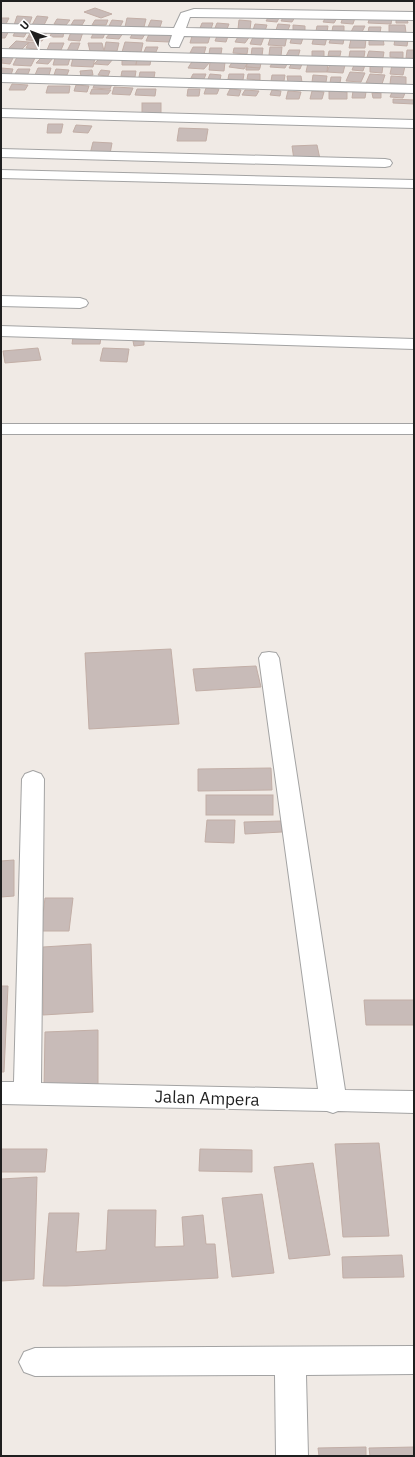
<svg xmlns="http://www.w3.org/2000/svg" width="415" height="1457" viewBox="0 0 415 1457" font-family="'IBM Plex Sans',sans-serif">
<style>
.building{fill:#c8bbb8;stroke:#c2aea6}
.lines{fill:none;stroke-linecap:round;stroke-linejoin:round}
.minor-casing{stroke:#a3a3a3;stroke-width:2}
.minor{fill:#fff;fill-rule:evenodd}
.labels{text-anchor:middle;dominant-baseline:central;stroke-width:3;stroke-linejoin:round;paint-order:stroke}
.near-street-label{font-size:17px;fill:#1f1f1f;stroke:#fff}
</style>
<rect width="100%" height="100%" fill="#f0eae5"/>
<g class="building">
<path d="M95,8L112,14L101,18L84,12Z"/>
<path d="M17,16L32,17L29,25H14Z"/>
<path d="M37,16L48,17L44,25H32Z"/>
<path d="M269,16H280L277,22L266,21Z"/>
<path d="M284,16L295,17L292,22L281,21Z"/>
<path d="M326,17L337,18L334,23L323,22Z"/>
<path d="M343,17L355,18L353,24L341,23Z"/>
<path d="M370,17L392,18L391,24L368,23Z"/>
<path d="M1,18H9L6,24H1Z"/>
<path d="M127,18L146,19L144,27H125Z"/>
<path d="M57,19L70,20L66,25L54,24Z"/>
<path d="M396,19H407L408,23H396Z"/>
<path d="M74,20H85L82,25H71Z"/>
<path d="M95,20H108L106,25H92Z"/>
<path d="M112,20L123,21L120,27L109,26Z"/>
<path d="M151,20L162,21L160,27H148Z"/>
<path d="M239,20L251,21L250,30L238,29Z"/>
<path d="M202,23H213L211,29L200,28Z"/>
<path d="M217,23L229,24L227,29L215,28Z"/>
<path d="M255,24L267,25L265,31L253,30Z"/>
<path d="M278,24L290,25L288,30H276Z"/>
<path d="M293,25L305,26V30H293Z"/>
<path d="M389,25H405L406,33H389Z"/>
<path d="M317,26H328L327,32L316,31Z"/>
<path d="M333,26H344V31H332Z"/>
<path d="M354,26H365L362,32H351Z"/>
<path d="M369,27H381L380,33L368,32Z"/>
<path d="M1,29H10L5,38H1Z"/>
<path d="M16,30H28L24,37L13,36Z"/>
<path d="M31,31L47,32L44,38L28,37Z"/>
<path d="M52,31H64L63,37H50Z"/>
<path d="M71,32H83L80,41L68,40Z"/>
<path d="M94,32L105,33L103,38H91Z"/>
<path d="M110,33H123L119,39L106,38Z"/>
<path d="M133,33L145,34L142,39L130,38Z"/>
<path d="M149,34L172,35L169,42L146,41Z"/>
<path d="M239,35L250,36L245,43L235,42Z"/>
<path d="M192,36H210L208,43H190Z"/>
<path d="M217,36H228L226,42L215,41Z"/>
<path d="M271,36H287L285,46L268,45Z"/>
<path d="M28,37L44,38L42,41L26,40Z"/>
<path d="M253,37H264L261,45L250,44Z"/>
<path d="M292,37L303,38L301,44L290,43Z"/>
<path d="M314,37H327L325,45L312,44Z"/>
<path d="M331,38L344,39L343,44L329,43Z"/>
<path d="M369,38H383L384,45H369Z"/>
<path d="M351,39H366L365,48H349Z"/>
<path d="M395,39L408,40L407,46L394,45Z"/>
<path d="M16,41L29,42L22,49L9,48Z"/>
<path d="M29,42H40L37,49L26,48Z"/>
<path d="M106,42L119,43L117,51H104Z"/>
<path d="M125,42L143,43L141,52H122Z"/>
<path d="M50,43H64L61,50H47Z"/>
<path d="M71,43H80L77,51H67Z"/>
<path d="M88,43H102L104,51H90Z"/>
<path d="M146,47H158L156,52H144Z"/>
<path d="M193,47H206L204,54L190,53Z"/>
<path d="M270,47H282L281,56L269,55Z"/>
<path d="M210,48H222L221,54H209Z"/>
<path d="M234,48H248L247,54L233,53Z"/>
<path d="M252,48H263L262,56H251Z"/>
<path d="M289,50H300L298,57L286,56Z"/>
<path d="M407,50H414V58H406Z"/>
<path d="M312,51H324V58L312,57Z"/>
<path d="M329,51H341L340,56H328Z"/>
<path d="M350,51H365L364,57H349Z"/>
<path d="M369,51L384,52L383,58L367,57Z"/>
<path d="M390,52H403V58L390,57Z"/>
<path d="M4,55L14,56L10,64L1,63Z"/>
<path d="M17,57L35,58L31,66L13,65Z"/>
<path d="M42,57L53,58L48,64L36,63Z"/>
<path d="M55,58H70L68,65H53Z"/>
<path d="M73,58H95L93,67L71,66Z"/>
<path d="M100,58L113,59L108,65L94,64Z"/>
<path d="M122,59H137L136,65H122Z"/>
<path d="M137,59H151L150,65H136Z"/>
<path d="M193,60L210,62L204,69L188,68Z"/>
<path d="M233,61L248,62L244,69L229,67Z"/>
<path d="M210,62H225L224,71L209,70Z"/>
<path d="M248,62L261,63L260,68L246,67Z"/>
<path d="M272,63L287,64L285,68L270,67Z"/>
<path d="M292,63L302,64L300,69L289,68Z"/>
<path d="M308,63H328L327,72H306Z"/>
<path d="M330,64L345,65L343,73L327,72Z"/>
<path d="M354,65H365L363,71L352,70Z"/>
<path d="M370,65H383L382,73L370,72Z"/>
<path d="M392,65L405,66L403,75L390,74Z"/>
<path d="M246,67L260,68L259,70H246Z"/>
<path d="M1,68L13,69L11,75L1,74Z"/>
<path d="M38,68H51L49,75H35Z"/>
<path d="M18,69H30L28,74H15Z"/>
<path d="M56,69L69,70L67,75H54Z"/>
<path d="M92,70L93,75L81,76L80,71Z"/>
<path d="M101,70L110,71L108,76L98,75Z"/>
<path d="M122,71H136L135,77L121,76Z"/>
<path d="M140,72H155L154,78L139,77Z"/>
<path d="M350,72L365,73L361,82L346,81Z"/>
<path d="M193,74H206L204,79L191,78Z"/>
<path d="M210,74L221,75L220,80L208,79Z"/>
<path d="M229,74H244L243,80L228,79Z"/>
<path d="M248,74H260V80L247,79Z"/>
<path d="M370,74L385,75L382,84L366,83Z"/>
<path d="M272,75H285L284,81H271Z"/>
<path d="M313,75L327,76L326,82H312Z"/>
<path d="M287,76H301L302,82H288Z"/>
<path d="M391,76L406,77V85L390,84Z"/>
<path d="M331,77H341L340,83H330Z"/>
<path d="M95,83L112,84L110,89L93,88Z"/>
<path d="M12,84L28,85L25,90H9Z"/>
<path d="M76,85L89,86L87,92L74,91Z"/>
<path d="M48,86H70L69,93H46Z"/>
<path d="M114,87L133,88L130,95L112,94Z"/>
<path d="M206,88L219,89L217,94H204Z"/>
<path d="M92,89L111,90L108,94H90Z"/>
<path d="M137,89H156L155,96L135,95Z"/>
<path d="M188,89H200L199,96H187Z"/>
<path d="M230,89L241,90L239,96L227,95Z"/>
<path d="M245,90L259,91L256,96L242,95Z"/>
<path d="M272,90L281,91L280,96L270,95Z"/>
<path d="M288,91L301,92L299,99H286Z"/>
<path d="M312,91L324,92L322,99H310Z"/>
<path d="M329,91L347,92V99H329Z"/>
<path d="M353,91L366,92L365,98H352Z"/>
<path d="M392,92L405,93L403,98L390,97Z"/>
<path d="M372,93H381V98H373Z"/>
<path d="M393,99L414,100V104L393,103Z"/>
<rect x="142" y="103" width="19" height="11"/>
<path d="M48,124H63L61,133H47Z"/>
<path d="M76,125L92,126L88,133L73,132Z"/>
<path d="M179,128L208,129L206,141H177Z"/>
<path d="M93,142L112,143L110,154H90Z"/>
<path d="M317,145L320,159L294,160L292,146Z"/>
<path d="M73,337H101L100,344H72Z"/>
<path d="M133,341H144V345L134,346Z"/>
<path d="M38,348L41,360L5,363L3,351Z"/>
<path d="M103,348L129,349L127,362L100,361Z"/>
<path d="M171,649L179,724L89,729L85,653Z"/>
<path d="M256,666L261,687L196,691L193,669Z"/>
<path d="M271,768L272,790L198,791V769Z"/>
<rect x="206" y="795" width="67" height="20"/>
<path d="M207,820H235L234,843L205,842Z"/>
<path d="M281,821L282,832L245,834L244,822Z"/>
<path d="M14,860V896L1,897V861Z"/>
<path d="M45,898H73L69,931H41Z"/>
<path d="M91,944L93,1012L43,1015V947Z"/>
<path d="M1,986H8L4,1072H1Z"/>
<path d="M364,1000H414V1025H366Z"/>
<path d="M98,1030V1088L44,1090L45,1032Z"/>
<path d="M379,1143L389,1236L343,1237L335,1144Z"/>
<path d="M1,1149H47L45,1172H1Z"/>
<path d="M200,1149L252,1150V1172L199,1171Z"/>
<path d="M313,1163L330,1255L289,1259L274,1167Z"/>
<path d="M37,1177L34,1279L1,1281V1179Z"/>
<path d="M262,1194L274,1273L232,1277L222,1198Z"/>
<path d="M108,1210H156L155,1247L184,1246L182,1217L203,1215L206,1244H215L218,1278L66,1286H43L49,1213H79L76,1252L106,1250Z"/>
<path d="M402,1255L404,1277L343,1278L342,1257Z"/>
<path d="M366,1447V1456H319L318,1448Z"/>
<path d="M414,1447V1456H370L369,1448Z"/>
</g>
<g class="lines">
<g class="minor-casing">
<g id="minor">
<path d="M194,9L414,12V20L194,17H190L186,28L414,33V41L184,36L179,47H171L169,44L172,35L1,32V24L174,28L181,13Z"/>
<path d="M1,49L414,59V67L1,57Z"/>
<path d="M1,74L414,85V93L1,82Z"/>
<path d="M1,109L414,120V128L1,117Z"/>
<path d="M1,149L385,159L390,160L392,163L390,166L385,167L1,157Z"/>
<path d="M1,170L414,180V188L1,178Z"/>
<path d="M1,296L80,298L86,300L88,303L86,306L80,308L1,306Z"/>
<path d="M1,326L414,339V349L1,336Z"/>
<rect x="1" y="424" width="413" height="10"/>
<path d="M269,652L276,653L279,658L345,1090L414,1091V1113L338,1111L333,1113L327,1111L1,1104V1082H14L22,779L25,774L33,771L41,774L44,779L41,1083L318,1089L259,658L262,653Z"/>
<path d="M414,1346V1374L306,1375L308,1456H276L275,1375L35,1376L24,1372L19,1362L24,1352L35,1348Z"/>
</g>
</g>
<use href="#minor" class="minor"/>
</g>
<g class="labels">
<g class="near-street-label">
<text transform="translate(207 1098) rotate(2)">Jalan Ampera</text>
</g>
</g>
<rect width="415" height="1457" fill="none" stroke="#1f1f1f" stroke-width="4"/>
<g transform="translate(32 32) rotate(312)" stroke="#ffffff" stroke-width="3" paint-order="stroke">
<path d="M0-3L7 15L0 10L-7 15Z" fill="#1f1f1f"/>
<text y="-6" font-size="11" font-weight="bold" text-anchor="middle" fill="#1f1f1f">U</text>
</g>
</svg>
